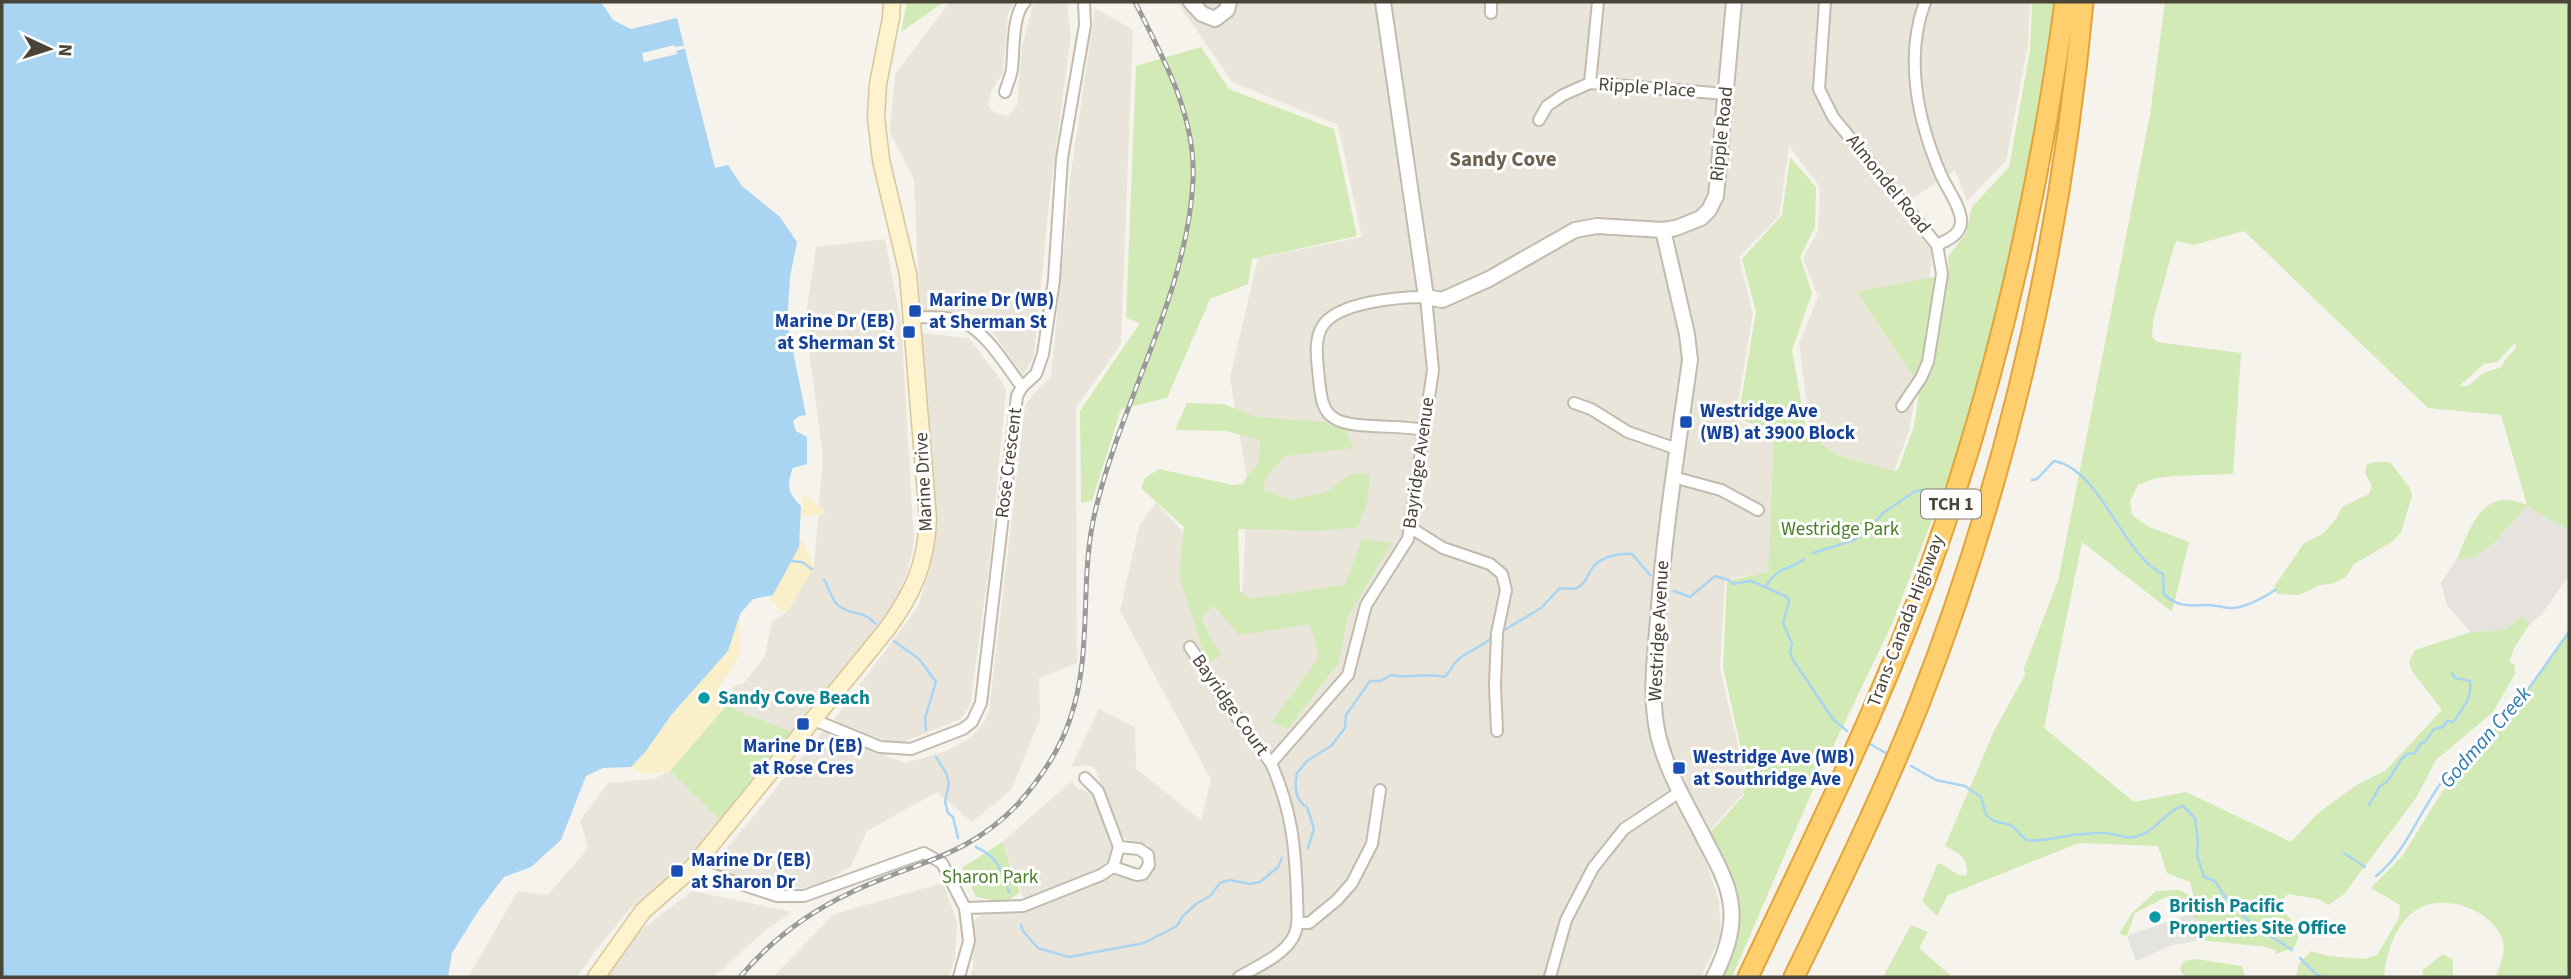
<svg xmlns="http://www.w3.org/2000/svg" width="2571" height="979" viewBox="0 0 2571 979" font-family="'Source Sans 3',sans-serif">
<style>
.residential{fill:#eae5da}
.industrial{fill:#e6e2dd}
.green{fill:#d2eab5;fill-rule:evenodd}
.sand{fill:#f9efc9}
.parking{fill:#e5e3e0}
.water{fill:#a9d4f2}
.pier{fill:#f6f3ec}
.lines{fill:none;stroke-linecap:round;stroke-linejoin:round}
.stream{stroke:#a9d4f2;stroke-width:2.5}
.minor-casing{stroke:#c2bbae;stroke-width:14}
.tertiary-casing{stroke:#c2bbae;stroke-width:18}
.secondary-casing{stroke:#d6c79b;stroke-width:19}
.motorway-casing{stroke:#e0a43c;stroke-width:23}
.minor{stroke:#fff;stroke-width:10}
.tertiary{stroke:#fff;stroke-width:14}
.secondary{stroke:#fff3cd;stroke-width:16}
.motorway{stroke:#ffcf6e;stroke-width:19}
.rail-casing{stroke:#9a9a9a;stroke-width:5}
.rail{stroke:#fff;stroke-width:2.5;stroke-dasharray:8;stroke-linecap:butt}
.transit-dot{fill:#1a4fb4;stroke:#fff;stroke-width:2.5}
.culture-dot{fill:#0f9aa8;stroke:#fff;stroke-width:2.5}
.labels{text-anchor:middle;dominant-baseline:central;stroke-width:6;stroke-linejoin:round;paint-order:stroke}
.shield{fill:#fff;stroke:#817c74;stroke-width:2}
.shield-label{font-size:18px;font-weight:bold;fill:#4b4439}
.street-label{font-size:19px;fill:#4b4439;stroke:#fff}
.transit-label{font-size:19px;font-weight:bold;fill:#164399;stroke:#fff;text-anchor:start}
.park-label{font-size:19px;fill:#4a7f2a;stroke:#fff}
.culture-label{font-size:19px;font-weight:bold;fill:#0d838f;stroke:#fff;text-anchor:start}
.neighbourhood-label{font-size:21px;font-weight:bold;fill:#6e6250;stroke:#fff}
.water-label{font-size:21px;font-style:italic;fill:#2e7ab2;stroke:#fff}
</style>
<rect width="100%" height="100%" fill="#f6f3ec"/>
<g class="residential">
<path d="M950,2H1014L1008,15L1003,73L992,90L988,105L994,112L1008,116L1017,106L1022,46L1033,5L1040,2L1067,4L1071,36L1051,185L1034,357L1023,375L986,323L968,312H920L914,180L890,132L895,74Z"/>
<path d="M1177,2H2030L2028,45L2006,161L1967,201L1955,170L1897,209L1932,250L1923,346L1909,432L1894,471L1837,455L1811,437L1799,343L1818,297L1803,258L1818,231L1820,187L1789,146L1779,216L1739,257L1753,314L1735,420L1774,437L1768,572L1725,580L1720,668L1748,788L1699,843L1719,900L1721,935L1701,977H970L973,968L974,921L983,913H1021L1113,876L1153,868L1155,860L1148,845L1127,841L1122,835L1094,767L1084,765L1071,767L1099,709L1135,727L1136,769L1201,820L1211,780L1120,611L1139,526L1156,502L1242,598L1248,485L1230,378L1258,258L1362,237L1338,125L1232,82Z"/>
<path d="M1095,8L1133,30L1121,344L1076,408L1077,663L1039,678L1040,719L1011,790L972,822L937,792L867,831L851,866L824,884L801,888L732,877L710,869L823,731L905,763L944,752L970,738L984,723L989,711L1025,406L1035,392L1051,377L1071,173Z"/>
<path d="M885,239L901,321L914,542L908,570L897,599L857,658L813,712L808,713L792,732L726,706L730,703L731,692L736,685L743,684L765,656L772,622L788,611L814,566L823,457L805,321L816,247Z"/>
<path d="M921,333L969,338L1003,383L1006,391L991,551L970,706L961,719L901,743L889,742L833,721L918,607L931,566L932,539Z"/>
<path d="M670,771L721,821L679,867L629,910L596,950L577,977H468L518,891L548,895L588,848L580,821L608,783L653,779Z"/>
<path d="M1072,781L1075,787L1088,792L1096,799L1112,844L1111,854L1108,861L1097,870L1024,900L1002,842Z"/>
<path d="M943,883L957,922L955,960L948,977H773L834,914Z"/>
<path d="M692,891L792,912L767,929L713,977H607L637,933Z"/>
</g>
<path class="industrial" d="M2527,506L2569,531V575L2542,614L2529,625L2527,620L2521,617L2505,630L2471,632L2447,605L2441,583L2457,559L2475,557L2494,543Z"/>
<g class="green">
<path d="M907,2H944L901,32Z"/>
<path d="M2032,2H2055L2026,183L1993,323L1961,444L1892,624L1818,778L1732,977H1718L1734,924L1708,835L1744,795L1745,767L1723,667L1727,581L1768,572L1774,433L1738,418L1756,312L1742,259L1782,215L1790,157L1816,187L1815,227L1800,257L1812,293L1792,350L1806,429L1819,442L1837,455L1894,471L1898,470L1914,426L1920,387L1857,292L1949,274L1948,257L1966,233L1972,207L2009,167L2030,50Z"/>
<path d="M2165,2H2569V531L2527,506L2494,543L2475,557L2457,559C2471,525 2483,486 2527,505L2501,415L2428,408L2244,231L2194,245L2177,241L2174,246L2153,321L2152,337L2157,342L2241,353L2233,474L2173,476L2153,479L2138,485L2130,501L2132,515L2147,526L2189,542L2172,612L2082,542L2044,728L2134,802L2186,792L2291,842L2318,813L2358,784L2385,771L2442,710L2412,671L2409,662L2415,650L2471,632L2505,630L2521,617L2527,620L2529,625L2514,648L2509,662L2514,664L2515,674L2493,712L2436,760L2416,798L2344,894L2329,905L2318,899L2288,894L2281,901C2283,923 2308,921 2294,948L2275,954L2276,951L2267,947L2200,940L2199,919L2195,920L2187,899L2166,897L2135,913L2127,936L2119,934L2132,913L2156,891L2179,890L2194,897L2190,882L2167,873L2158,846L2079,843L1948,895L1937,916L1922,901L1938,863C1948,866 1956,876 1965,876L1967,873C1968,857 1958,853 1945,846L1994,731L2025,675L2024,668L2058,581L2150,115ZM2515,343L2516,348L2505,360L2502,367L2483,373L2468,386H2459L2484,364L2497,362Z"/>
<path d="M1201,47L1229,89L1334,129L1357,236L1252,259L1248,284L1210,299L1167,398L1121,409L1092,501L1081,503L1080,411L1140,323L1126,318L1136,66Z"/>
<path d="M1187,403L1224,404L1255,417L1325,422L1347,431L1353,448L1285,456L1265,478L1264,490L1290,500L1326,492L1353,473L1370,474L1367,503L1358,527L1316,531L1238,529L1240,591L1249,599L1345,585L1362,539L1392,543L1347,618L1339,662L1288,729L1272,722L1319,657L1310,624L1239,635L1213,605L1201,620L1221,655L1207,664L1179,575L1184,527L1141,488L1145,478L1159,469L1233,485L1242,484L1259,461L1260,440L1226,431L1175,430Z"/>
<path d="M2375,462H2390L2410,488L2412,496L2401,532L2393,541L2354,564L2346,577L2331,584L2320,585L2299,595L2277,594L2274,587L2304,543L2323,534L2336,519L2342,507L2369,494L2372,486L2365,473L2367,464Z"/>
<path d="M2569,633V977H2496C2500,966 2506,952 2503,941C2493,909 2443,892 2416,910C2395,924 2386,954 2384,977H2296L2299,964L2311,951L2328,956L2365,959L2377,955L2399,918L2400,905L2371,888L2403,855L2461,761L2519,704Z"/>
<path d="M726,706L792,732L721,821L670,771Z"/>
<path d="M1002,842L1020,893L1005,902L976,897L962,868Z"/>
<path d="M1911,925L1928,932L1919,948L1952,977H1883Z"/>
<path d="M2443,954L2453,960V977H2423V970Z"/>
<path d="M2196,959L2242,966L2245,977H2185L2180,969L2184,961Z"/>
</g>
<g class="sand">
<path d="M802,494C811,498 815,506 824,509L825,514L803,516L794,524L802,502Z"/>
<path d="M795,533L801,539L814,566L788,611L782,612L769,596Z"/>
<path d="M740,614V655L718,689L726,706L670,771L644,775L631,767L646,751L672,714L728,651Z"/>
</g>
<path class="parking" d="M2192,913L2195,920L2199,919L2202,929L2198,930L2200,940L2170,946L2136,961L2127,936Z"/>
<path class="water" d="M2,2H601L613,20L631,29L677,18L715,168L728,165L742,186L780,217L797,242L790,277L787,322L806,415L799,416L793,421L796,431L807,437V464L793,468C786,485 788,493 801,506L799,547L773,595L753,599L740,614L728,651L672,714L646,751L631,767L603,768L586,776L561,840L531,867L504,877L479,910L452,953L448,977H2Z"/>
<path class="pier" d="M674,45L675,47L686,45L687,48L676,51L677,54L644,62L642,53Z"/>
<g class="lines">
<g class="stream">
<path d="M2032,480L2037,479L2054,461C2101,469 2122,555 2163,574L2164,594C2177,607 2188,606 2206,605C2215,604 2225,609 2234,608C2249,606 2263,598 2275,590"/>
<path d="M1813,553L1854,540L1868,531L1883,513L1914,492L1922,490"/>
<path d="M790,561L802,562L812,569"/>
<path d="M824,580C830,588 831,601 839,606C852,616 862,609 876,624"/>
<path d="M1766,586C1779,565 1789,571 1804,559"/>
<path d="M1674,591L1690,597L1715,576L1729,580L1732,584L1751,581L1787,597L1789,602L1783,623L1792,644L1790,653L1793,660L1833,719L1847,731"/>
<path d="M1506,629L1541,608L1560,588C1565,588 1572,590 1577,588C1585,584 1587,577 1591,570C1598,557 1618,553 1632,554L1650,575"/>
<path d="M894,641L919,659L936,682L925,718L926,730"/>
<path d="M1870,744L1891,756"/>
<path d="M936,757L946,773L949,783L945,802L948,813L953,817L958,838"/>
<path d="M1911,766L1936,780L1965,786L1981,797L1986,815L1994,821L2011,825L2026,840C2046,843 2065,834 2085,834C2093,833 2104,832 2112,834C2126,836 2126,841 2143,834C2158,828 2167,810 2183,806L2195,818L2198,842L2197,855L2204,877L2215,881L2225,897L2251,923L2292,950"/>
<path d="M2369,805L2380,786L2388,781L2401,760L2407,754L2415,753L2421,743L2425,742L2434,729L2443,727L2447,721L2453,722C2462,709 2473,698 2470,681L2455,678L2452,673"/>
<path d="M976,847C997,856 1003,872 1009,892"/>
<path d="M1308,848L1314,829L1307,807C1295,801 1294,785 1297,773L1307,761L1331,746L1345,728L1346,715L1370,681H1380L1391,675C1409,679 1426,672 1444,677C1451,672 1452,664 1459,659C1468,651 1480,648 1490,639"/>
<path d="M2344,853L2365,867"/>
<path d="M2376,876C2408,851 2421,806 2447,775C2462,756 2482,744 2498,727C2525,697 2546,663 2569,632"/>
<path d="M1021,925L1023,931L1038,948L1069,957L1144,943L1177,926L1183,916L1196,904L1210,896L1220,883L1230,880L1250,884L1260,882L1278,867L1282,858"/>
<path d="M2300,958L2317,975L2323,977"/>
</g>
<g class="minor-casing">
<g id="minor">
<path d="M1491,2V13"/>
<path d="M1825,2L1819,89L1833,117L1937,245L1942,274L1928,362L1921,378L1902,406"/>
<path d="M1925,2C1904,58 1918,122 1941,175C1947,189 1960,205 1961,220C1962,234 1948,240 1937,245"/>
<path d="M1590,83L1598,2"/>
<path d="M1005,92C1007,84 1011,77 1012,69C1014,52 1012,14 1025,2"/>
<path d="M1539,120L1547,106L1563,95L1590,83L1726,94"/>
<path d="M912,317C926,318 943,316 957,320C984,327 1006,366 1022,387"/>
<path d="M1574,403L1591,409L1628,432L1677,449"/>
<path d="M1673,477L1721,490L1758,510"/>
<path d="M1411,528L1443,548L1490,564L1502,574L1506,590L1497,633L1495,686L1497,731"/>
<path d="M1190,647L1225,701L1271,763"/>
<path d="M814,720L880,747L911,749L963,729L972,722L981,703L1017,396L1022,387L1036,374L1043,354L1054,280L1062,158L1085,25L1084,2"/>
<path d="M1113,867L1137,875L1143,874L1149,865L1148,855L1139,849L1119,847"/>
<path d="M692,868L777,896H804L924,853L942,863L965,908L969,941L959,977"/>
<path d="M965,908L1023,906L1101,875L1113,867L1119,847L1098,791L1085,778"/>
<path d="M1298,923H1309L1337,900L1352,883L1372,844L1380,790"/>
<path d="M1239,977C1256,967 1282,956 1292,939C1300,927 1297,910 1297,896C1295,845 1292,811 1271,763L1348,675L1366,605L1408,539L1433,370L1426,297C1399,297 1336,302 1322,327C1313,342 1318,364 1319,380C1321,394 1321,410 1334,418C1351,430 1400,424 1423,430"/>
<path d="M1550,977L1566,920L1593,868L1624,829L1681,791"/>
</g>
</g>
<g class="tertiary-casing">
<g id="tertiary">
<path d="M1191,2L1202,14L1215,19L1227,10L1229,2"/>
<path d="M1383,2L1426,297L1442,300L1489,279L1575,230L1597,226L1663,230L1676,228L1701,218L1709,210L1716,196L1734,2"/>
<path d="M1663,230L1687,334L1690,360C1678,446 1664,532 1658,619C1655,656 1650,693 1657,730C1665,770 1688,806 1706,842C1716,861 1729,884 1731,906C1734,931 1725,955 1714,977"/>
</g>
</g>
<g class="secondary-casing">
<path id="secondary" d="M596,977L643,911L692,868L887,629C913,593 926,565 928,519L908,274L881,160L876,117L878,84L891,18L892,2"/>
</g>
<g class="motorway-casing">
<g id="motorway">
<path d="M1748,977C1809,848 1873,720 1923,586C1993,396 2038,202 2065,2"/>
<path d="M1794,977C1838,887 1882,797 1919,704C2007,479 2061,242 2083,2"/>
</g>
</g>
<use href="#minor" class="minor"/>
<use href="#tertiary" class="tertiary"/>
<use href="#secondary" class="secondary"/>
<use href="#motorway" class="motorway"/>
<g class="rail-casing">
<path id="rail" d="M740,977C771,940 809,912 852,892C914,862 967,858 1018,804C1040,779 1060,750 1070,719C1094,650 1078,578 1096,508C1122,400 1188,291 1193,180C1196,115 1163,58 1135,2"/>
</g>
<use href="#rail" class="rail"/>
</g>
<g class="transit-dot">
<rect x="908" y="304" width="14" height="14" rx="3.5"/>
<rect x="902" y="325" width="14" height="14" rx="3.5"/>
<rect x="1679" y="415" width="14" height="14" rx="3.5"/>
<rect x="796" y="717" width="14" height="14" rx="3.5"/>
<rect x="1672" y="761" width="14" height="14" rx="3.5"/>
<rect x="670" y="864" width="14" height="14" rx="3.5"/>
</g>
<g class="culture-dot">
<circle cx="704" cy="698" r="7"/>
<circle cx="2155" cy="917" r="7"/>
</g>
<g class="labels">
<rect class="shield" x="1921" y="489.5" width="60" height="29" rx="5"/>
<g class="shield-label">
<text x="1951" y="504">TCH 1</text>
</g>
<g class="street-label">
<text transform="translate(1647 88) rotate(4)">Ripple Place</text>
<text transform="translate(1722 134) rotate(-84)">Ripple Road</text>
<text transform="translate(1888 184) rotate(51)">Almondel Road</text>
<text transform="translate(1009 463) rotate(-83)">Rose Crescent</text>
<text transform="translate(1419 463) rotate(-82)">Bayridge Avenue</text>
<text transform="translate(924 482) rotate(-93)">Marine Drive</text>
<text transform="translate(1906 621) rotate(-69)">Trans-Canada Highway</text>
<text transform="translate(1659 631) rotate(-87)">Westridge Avenue</text>
<text transform="translate(1230 705) rotate(55)">Bayridge Court</text>
</g>
<g class="transit-label">
<text x="929" y="300">Marine Dr (WB)<tspan x="929" dy="22">at Sherman St</tspan></text>
<text x="895" y="321" text-anchor="end">Marine Dr (EB)<tspan x="895" dy="22">at Sherman St</tspan></text>
<text x="1700" y="411">Westridge Ave<tspan x="1700" dy="22">(WB) at 3900 Block</tspan></text>
<text x="803" y="746" text-anchor="middle">Marine Dr (EB)<tspan x="803" dy="22">at Rose Cres</tspan></text>
<text x="1693" y="757">Westridge Ave (WB)<tspan x="1693" dy="22">at Southridge Ave</tspan></text>
<text x="691" y="860">Marine Dr (EB)<tspan x="691" dy="22">at Sharon Dr</tspan></text>
</g>
<g class="park-label">
<text x="1840" y="529">Westridge Park</text>
<text x="990" y="877">Sharon Park</text>
</g>
<g class="culture-label">
<text x="718" y="698">Sandy Cove Beach</text>
<text x="2169" y="906">British Pacific<tspan x="2169" dy="22">Properties Site Office</tspan></text>
</g>
<g class="neighbourhood-label">
<text x="1503" y="159">Sandy Cove</text>
</g>
<g class="water-label">
<text transform="translate(2485 737) rotate(-49)">Godman Creek</text>
</g>
</g>
<rect width="2571" height="979" fill="none" stroke="#4b4439" stroke-width="7"/>
<g transform="translate(49 49) rotate(94)" stroke="#ffffff" stroke-width="5" paint-order="stroke">
<path d="M0-5L12 26L0 18L-12 26Z" fill="#4b4439"/>
<text y="-10" font-size="19" font-weight="bold" text-anchor="middle" fill="#4b4439">N</text>
</g>
</svg>
